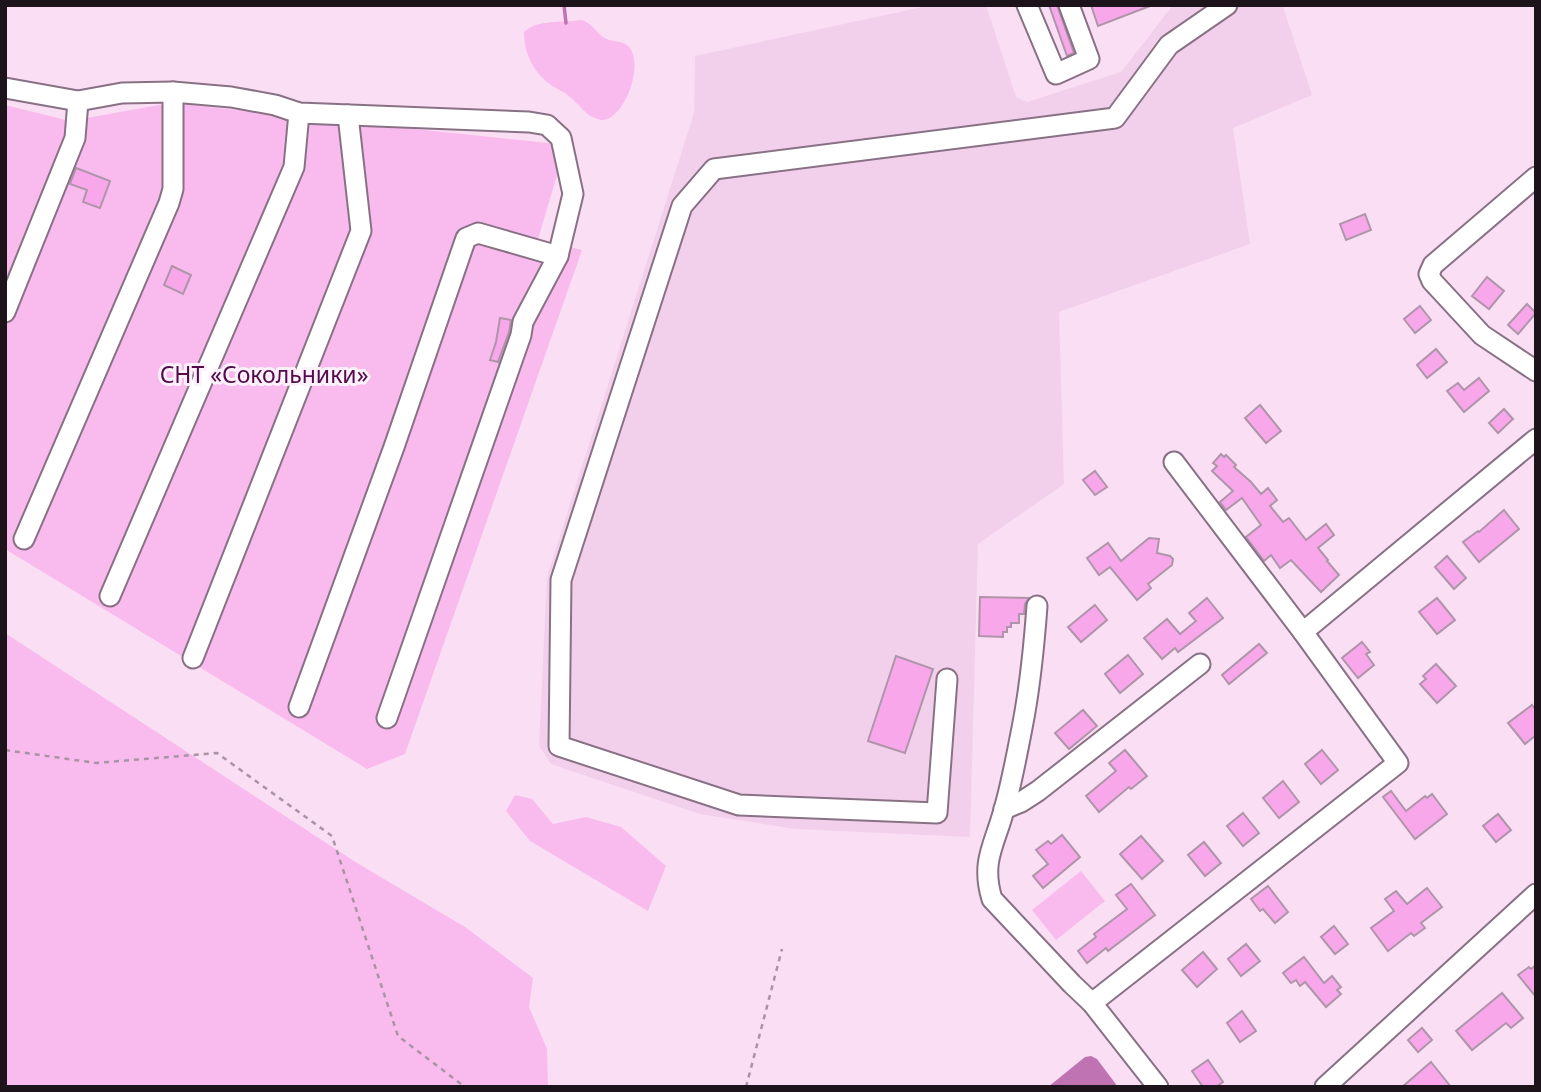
<svg xmlns="http://www.w3.org/2000/svg" width="1541" height="1092" viewBox="0 0 1541 1092" font-family="'Noto Sans',sans-serif">
<style>
.built{fill:#f2d0eb}
.green{fill:#f9bbed}
.water{fill:#c073b3}
.lines{fill:none;stroke-linecap:round;stroke-linejoin:round}
.stream{stroke:#c073b3;stroke-width:3.5}
.building{fill:#f8a8ea;stroke:#af95aa;stroke-width:2}
.minor-casing{stroke:#897185;stroke-width:23}
.path{stroke:#a994a5;stroke-width:2.5;stroke-dasharray:5 5;stroke-linecap:butt}
.minor{stroke:#fff;stroke-width:19}
.labels{text-anchor:middle;dominant-baseline:central;stroke-width:6;stroke-linejoin:round;paint-order:stroke}
.park-label{font-size:23px;fill:#520b4b;stroke:#fcf1fa}
</style>
<rect width="100%" height="100%" fill="#fadef4"/>
<path class="built" d="M932,5H986L1016,97L1027,102L1121,72L1173,5H1285L1283,7L1312,95L1233,128L1250,244L1059,312L1064,484L978,544L970,837L795,829L700,814L551,764L539,746L547,577L694,113L695,56Z"/>
<g class="green">
<path d="M581,20C592,23 595,31 603,37C611,43 622,39 629,47C643,63 628,107 611,117C609,119 604,120 601,120C586,117 581,106 570,97C565,92 557,89 551,85C534,73 524,54 524,32C537,19 564,23 581,20Z"/>
<path d="M170,103L566,145L538,239L582,250L405,754L367,769L5,549V105L70,121Z"/>
<path d="M5,633L357,863L465,927L533,978L529,1007L547,1049L548,1087H5Z"/>
<path d="M515,795L532,799L553,824L586,817L621,827L666,866L648,911L530,841L506,811Z"/>
<path d="M1081,871L1105,901L1056,940L1032,910Z"/>
</g>
<path class="water" d="M1091,1056L1097,1059L1118,1087H1048L1085,1057Z"/>
<g class="lines">
<path class="stream" d="M564,5L566,23"/>
</g>
<g class="building">
<path d="M1049,5H1057L1074,53L1067,56Z"/>
<path d="M1091,5H1150V6L1098,26Z"/>
<path d="M76,168L110,181L100,208L83,202L87,190L70,184Z"/>
<path d="M1365,214L1371,230L1346,240L1340,224Z"/>
<path d="M172,266L191,275L183,294L164,285Z"/>
<path d="M1487,277L1504,291L1489,309L1472,296Z"/>
<path d="M1527,304L1536,313L1518,334L1508,325Z"/>
<path d="M1420,306L1431,320L1415,333L1404,319Z"/>
<path d="M500,318L511,320L509,332L498,362L490,360L496,342Z"/>
<path d="M1436,349L1447,362L1427,378L1417,365Z"/>
<path d="M1479,378L1489,391L1464,412L1447,391L1458,383L1464,390Z"/>
<path d="M1260,405L1281,431L1266,443L1245,418Z"/>
<path d="M1504,409L1513,419L1498,433L1489,423Z"/>
<path d="M1221,454L1224,457L1226,455L1236,465L1234,467L1251,482L1261,494L1268,488L1277,500L1270,506L1283,522L1289,518L1306,540L1326,524L1334,535L1318,548L1328,560L1327,561L1339,575L1321,592L1291,560L1280,568L1271,555L1264,561L1246,537L1261,525L1242,498L1226,510L1220,502L1233,491L1212,471L1217,466L1213,463Z"/>
<path d="M1095,471L1107,487L1095,495L1083,480Z"/>
<path d="M1504,510L1519,529L1479,562L1463,542L1478,531L1479,532Z"/>
<path d="M1149,538L1159,539L1157,553L1170,556L1173,559L1172,565L1148,584L1151,588L1137,600L1110,567L1099,575L1087,558L1108,543L1121,561Z"/>
<path d="M1447,556L1466,578L1454,589L1435,567Z"/>
<path d="M980,597L1029,598L1025,604L1024,614H1019V623H1011V627H1007V632H1003V637L979,636Z"/>
<path d="M1207,598L1223,618L1178,652L1175,648L1162,659L1144,638L1167,619L1180,634L1196,621L1189,613Z"/>
<path d="M1437,598L1455,620L1437,634L1419,612Z"/>
<path d="M1095,605L1107,620L1081,642L1068,627Z"/>
<path d="M1362,642L1370,652L1366,654L1374,665L1358,678L1342,658Z"/>
<path d="M1259,644L1267,653L1229,684L1222,675Z"/>
<path d="M1128,655L1143,674L1120,693L1105,674Z"/>
<path d="M896,656L933,669L905,753L868,741Z"/>
<path d="M1436,664L1456,686L1437,703L1420,684L1426,679L1423,676Z"/>
<path d="M1532,705L1536,710V735L1525,744L1508,723Z"/>
<path d="M1083,710L1097,726L1069,749L1055,733Z"/>
<path d="M1125,750L1147,776L1131,789L1129,787L1099,812L1086,796L1116,771L1109,763Z"/>
<path d="M1322,750L1338,770L1321,784L1305,764Z"/>
<path d="M1283,781L1299,802L1279,818L1263,798Z"/>
<path d="M1391,791L1406,811L1425,796L1427,798L1432,794L1447,814L1415,839L1383,797Z"/>
<path d="M1243,813L1259,833L1243,846L1227,826Z"/>
<path d="M1498,814L1511,830L1496,842L1483,826Z"/>
<path d="M1062,835L1080,857L1043,888L1033,876L1048,864L1036,850L1048,841L1051,844Z"/>
<path d="M1141,836L1163,861L1142,879L1120,854Z"/>
<path d="M1204,842L1221,863L1205,876L1188,855Z"/>
<path d="M1131,884L1155,915L1108,951L1106,948L1087,963L1078,951L1096,937L1094,934L1127,909L1116,895Z"/>
<path d="M1268,886L1288,912L1275,923L1263,909L1260,911L1251,899Z"/>
<path d="M1427,888L1442,907L1421,923L1425,928L1414,936L1411,933L1388,951L1371,928L1394,911L1385,899L1396,891L1407,904Z"/>
<path d="M1334,926L1348,944L1335,954L1321,937Z"/>
<path d="M1246,944L1260,961L1241,976L1228,959Z"/>
<path d="M1203,952L1217,969L1197,987L1182,970Z"/>
<path d="M1304,957L1324,983L1332,976L1341,987L1337,990L1341,994L1326,1007L1305,982L1300,986L1296,980L1291,983L1283,973Z"/>
<path d="M1536,965V997L1518,975L1529,967L1531,969Z"/>
<path d="M1502,993L1523,1018L1511,1028L1506,1023L1472,1050L1456,1031Z"/>
<path d="M1242,1011L1256,1031L1240,1042L1227,1023Z"/>
<path d="M1422,1028L1432,1040L1418,1052L1408,1040Z"/>
<path d="M1208,1060L1223,1082L1216,1087H1203L1192,1071Z"/>
<path d="M1431,1062L1451,1087H1402Z"/>
</g>
<g class="lines">
<g class="minor-casing">
<g id="minor">
<path d="M1027,5L1056,74L1089,59L1069,5"/>
<path d="M5,88L78,101L122,93L173,92L231,97L275,105L299,113L529,122L547,125L561,138L573,194L558,256L523,322L521,335L387,718"/>
<path d="M1536,177L1433,265L1429,274L1432,281L1482,335L1536,371"/>
<path d="M5,312L75,138L78,101"/>
<path d="M24,539L169,203L173,189V92"/>
<path d="M110,596L294,167L299,113"/>
<path d="M1037,606C1034,647 1030,688 1022,728C1017,754 1012,781 1005,806C996,843 980,860 992,899L1072,984L1092,1003L1158,1087"/>
<path d="M1303,632L1536,439"/>
<path d="M193,658L361,231L348,115"/>
<path d="M947,679L937,813L739,805L559,746L561,580L682,206L714,169L1115,118L1169,45L1227,5"/>
<path d="M299,707L394,447L466,238L478,233L558,256"/>
<path d="M1004,809L1021,802L1038,791L1200,664"/>
<path d="M1092,1003L1398,763L1303,632L1174,462"/>
<path d="M1325,1087L1536,894"/>
</g>
</g>
<g class="path">
<path d="M5,750L96,763L217,753L332,836L398,1036L465,1087"/>
<path d="M746,1087L782,949"/>
</g>
<use href="#minor" class="minor"/>
</g>
<g class="labels">
<g class="park-label">
<text x="264" y="374">СНТ «Сокольники»</text>
</g>
</g>
<rect width="1541" height="1092" fill="none" stroke="#1d131b" stroke-width="14"/>
</svg>
